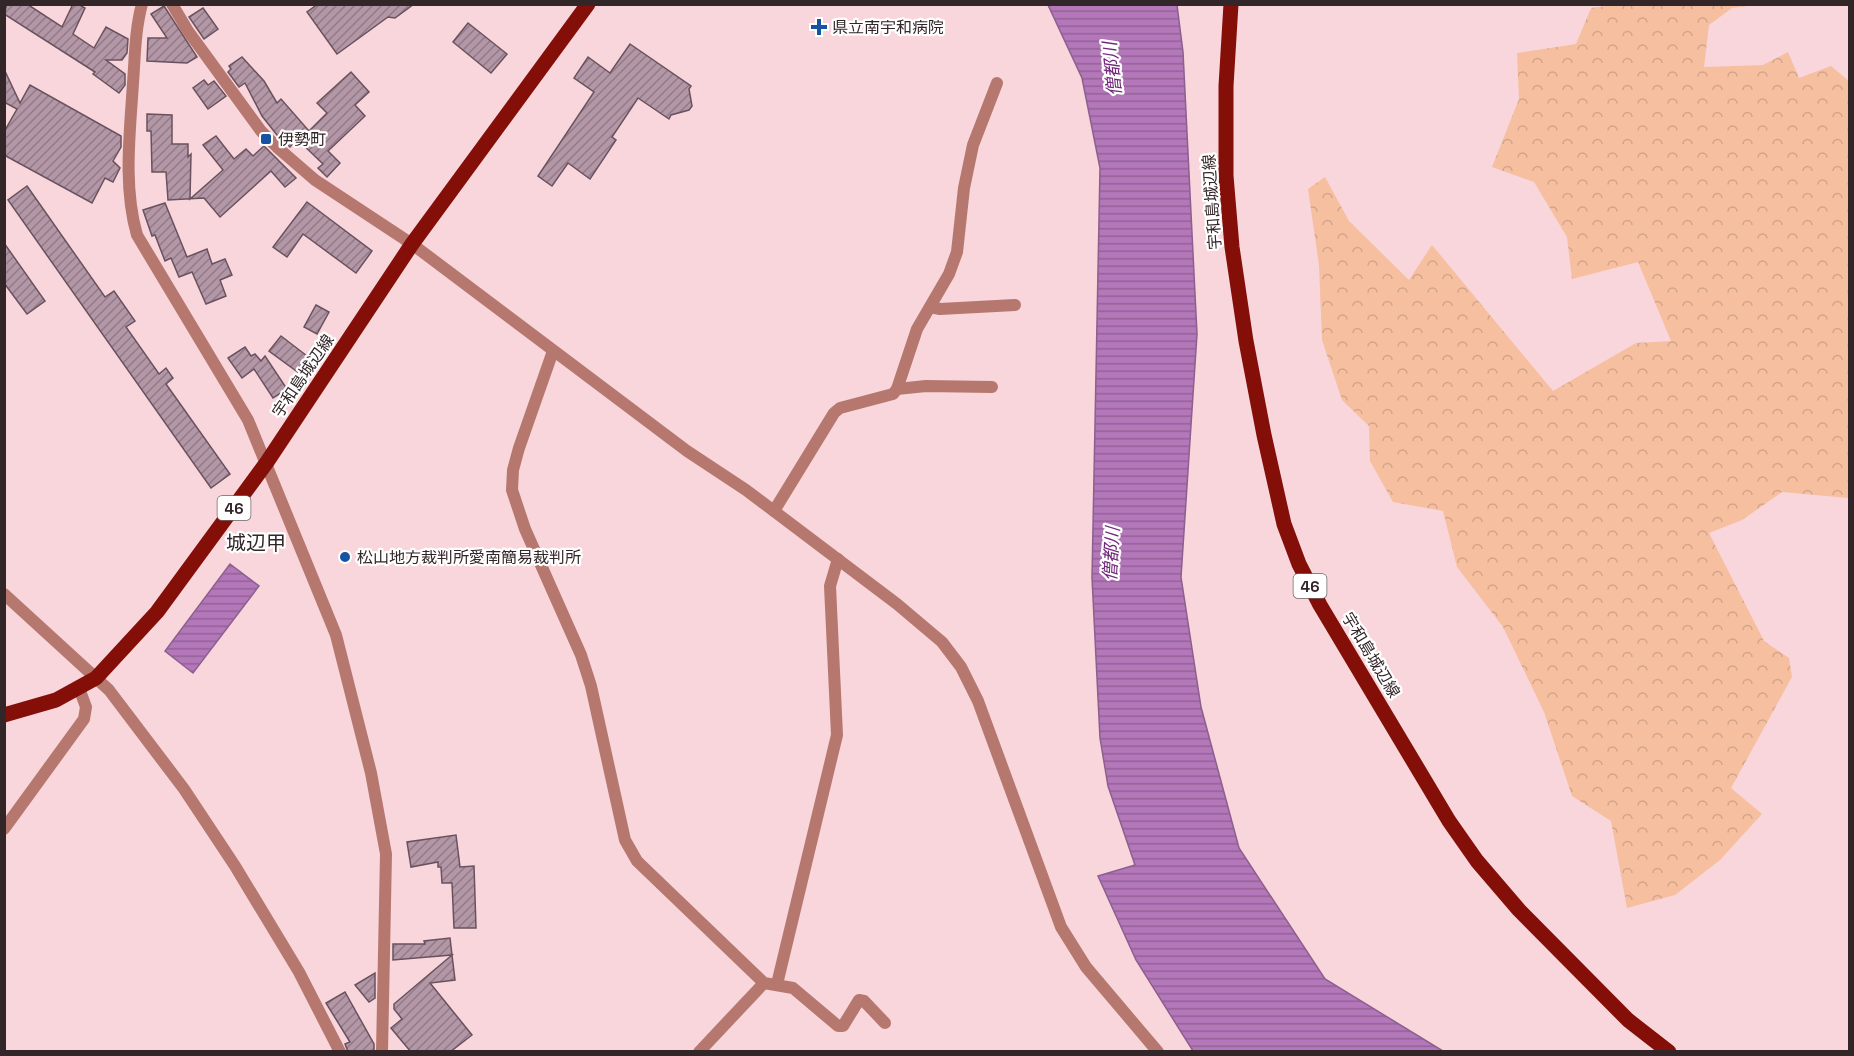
<svg xmlns="http://www.w3.org/2000/svg" width="1854" height="1056" viewBox="0 0 1854 1056" font-family="'Space Grotesk','Noto Sans JP',sans-serif">
<style>
.forest{fill:url(#forest-crowns)}
.water{fill:url(#water-rules);stroke:#8d5f8e;stroke-width:1.5}
.building{fill:url(#building-hatch);stroke:#69515e;stroke-width:1.5}
.lines{fill:none;stroke-linecap:round;stroke-linejoin:round}
.street{stroke:#b6786e;stroke-width:12}
.primary{stroke:#840f09;stroke-width:15}
.poi-dot{fill:#1753a3;stroke:#fff;stroke-width:2}
.labels{text-anchor:middle;dominant-baseline:central;stroke-width:4.5;stroke-linejoin:round;paint-order:stroke}
.shield{fill:#fff;stroke:#706769;stroke-width:1.5}
.shield-label{font-size:15px;font-weight:bold;fill:#332629}
.poi-label{font-size:16px;fill:#332629;stroke:#fff;text-anchor:start}
.street-label{font-size:16px;fill:#332629;stroke:#fff}
.water-label{font-size:18px;font-style:italic;fill:#71287a;stroke:#fff}
.quarter-label{font-size:20px;fill:#332629;stroke:#fff}
</style>
<defs>
<pattern id="forest-crowns" width="20" height="18" patternUnits="userSpaceOnUse" patternTransform="scale(1.5)"><rect width="20" height="18" fill="#f6bfa0"/><path d="M2 6a3 3 0 1 1 6 0M12 15a3 3 0 1 1 6 0" fill="none" stroke="#d3a48a"/></pattern>
<pattern id="water-rules" width="6" height="5" patternUnits="userSpaceOnUse" patternTransform="scale(1.5)"><rect width="6" height="5" fill="#b377ba"/><path d="M0 2.5h6" fill="none" stroke="#926197"/></pattern>
<pattern id="building-hatch" width="6" height="6" patternUnits="userSpaceOnUse" patternTransform="scale(1.5)"><rect width="6" height="6" fill="#b397a6"/><path d="M-1 1l2-2M0 6l6-6M5 7l2-2" fill="none" stroke="#927b87"/></pattern>
</defs>
<rect width="100%" height="100%" fill="#f8d6db"/>
<path class="forest" d="M1619,4L1754,5L1732,8L1709,25L1704,67L1763,65L1788,52L1799,78L1831,66L1850,82L1849,498L1782,492L1742,520L1709,533L1764,641L1789,658L1792,677L1731,788L1762,814L1720,860L1675,895L1627,908L1611,821L1572,796L1544,712L1503,627L1457,567L1443,511L1393,502L1370,461L1369,426L1342,400L1322,340L1319,265L1308,189L1325,177L1349,221L1409,280L1432,245L1553,391L1636,343L1671,341L1638,262L1572,279L1567,237L1534,182L1492,167L1519,99L1517,53L1576,44L1591,8Z"/>
<g class="water">
<path d="M1048,5H1177L1183,52L1197,334L1181,577L1201,707L1239,848L1325,979L1443,1051H1193L1136,960L1098,876L1135,865L1108,786L1100,738L1092,578L1100,168L1082,78Z"/>
<path d="M230,564L259,586L193,673L165,651Z"/>
</g>
<g class="building">
<path d="M7,4H27L62,27L73,4H78L85,8L73,34L94,48L106,27L128,39L127,53L122,60H106L125,74V85L119,93L93,74L95,72L4,14Z"/>
<path d="M318,4H414L395,18L388,17L337,54L307,12Z"/>
<path d="M164,6L197,57L187,63L147,61L148,38H167L151,14Z"/>
<path d="M203,8L218,29L204,39L189,17Z"/>
<path d="M468,23L507,54L491,73L453,42Z"/>
<path d="M630,44L691,86L689,89L692,106L689,110L671,115L669,119L638,98L612,137L616,140L590,179L568,163L552,186L538,176L594,92L574,78L588,57L610,73Z"/>
<path d="M242,57L264,81L277,103L281,99L309,131L327,113L317,103L351,72L369,92L355,105L365,116L328,151L340,163L327,177L318,168L323,164L297,139L290,147L277,135L262,116L245,83L239,87L228,72L231,69L229,66Z"/>
<path d="M4,69L20,103L30,85L121,136V147L113,161L120,168L113,182L105,178L92,203L4,155V132L17,109L4,102Z"/>
<path d="M204,80L208,85L214,81L226,96L208,109L193,88Z"/>
<path d="M147,114L172,115V144H188V157L191,154L190,199L223,170L203,145L216,136L234,159L246,149L253,156L264,146L296,178L285,187L271,171L220,217L204,198L168,200L166,172H152L151,131H147Z"/>
<path d="M27,186L105,297L114,291L135,321L126,327L159,374L166,368L173,378L166,384L230,474L211,488L8,200Z"/>
<path d="M307,202L372,251L356,273L303,234L287,257L273,247Z"/>
<path d="M165,203L187,257L207,249L212,264L225,259L232,275L220,280L226,296L206,304L192,272L179,277L171,258L165,261L155,235L152,236L143,210Z"/>
<path d="M4,243L45,301L27,314L4,283Z"/>
<path d="M316,305L329,312L317,334L304,327Z"/>
<path d="M281,336L311,359L299,373L269,351Z"/>
<path d="M245,347L251,356L255,354L261,361L265,356L287,389L273,398L254,369L242,378L228,358Z"/>
<path d="M456,835L460,867L474,866L476,928H454L452,883H442L441,867H438V862L411,867L407,842Z"/>
<path d="M450,938L455,980L430,983L472,1035L450,1052H411L391,1028L402,1019L394,1009V1004L452,955L393,960V944H425L424,941Z"/>
<path d="M375,973V998L369,1002L355,985Z"/>
<path d="M345,992L374,1044V1052H348L345,1044L350,1042L326,1003Z"/>
</g>
<g class="lines">
<g class="street">
<path d="M142,4C135,30 135,56 133,83C130,132 123,187 137,235L248,420L336,635L371,773L386,854L382,1052"/>
<path d="M172,4L188,31L261,131L278,148L315,180L412,244L687,451L746,490L897,604L942,642L961,667L978,701L1061,927L1086,967L1158,1052"/>
<path d="M930,307L940,309L1015,305"/>
<path d="M553,351L519,448L513,470L512,490L525,529L581,655L591,686L625,840L637,861L764,983L793,988L838,1026H843L859,1000L864,1001L885,1023"/>
<path d="M897,389L926,386L992,387"/>
<path d="M774,511L834,413L840,408L893,394L897,389L917,329L949,274L957,252L964,188L973,145L997,83"/>
<path d="M4,594L109,690L184,789L235,866L299,972L340,1052"/>
<path d="M4,829L84,719L86,707L79,688"/>
<path d="M777,984L837,735L830,586L838,559"/>
<path d="M699,1052L764,983"/>
</g>
<g class="primary">
<path d="M1231,4L1226,86V176L1232,247L1246,341L1264,435L1284,524L1299,564L1320,605L1449,821L1477,861L1519,910L1628,1020L1669,1052"/>
<path d="M4,715L56,700L96,678L157,612L267,462L412,244L588,4"/>
</g>
</g>
<g class="poi-dot">
<path d="M816 18h6v6h6v6h-6v6h-6v-6h-6v-6h6z"/>
<rect x="260" y="133" width="12" height="12" rx="3"/>
<circle cx="345" cy="557" r="6"/>
</g>
<g class="labels">
<g class="shield">
<rect x="217.5" y="496" width="33" height="24" rx="4.5"/>
<rect x="1293.5" y="574" width="33" height="24" rx="4.5"/>
</g>
<g class="shield-label">
<text x="234" y="508">46</text>
<text x="1310" y="586">46</text>
</g>
<g class="poi-label">
<text x="832" y="27">県立南宇和病院</text>
<text x="278" y="139">伊勢町</text>
<text x="357" y="557">松山地方裁判所愛南簡易裁判所</text>
</g>
<g class="street-label">
<text transform="translate(1212 202) rotate(-94)">宇和島城辺線</text>
<text transform="translate(303 376) rotate(-56)">宇和島城辺線</text>
<text transform="translate(1371 655) rotate(59)">宇和島城辺線</text>
</g>
<g class="water-label">
<text transform="translate(1112 69) rotate(-96)">僧都川</text>
<text transform="translate(1111 554) rotate(-87)">僧都川</text>
</g>
<g class="quarter-label">
<text x="256" y="543">城辺甲</text>
</g>
</g>
<rect width="1854" height="1056" fill="none" stroke="#332629" stroke-width="12"/>
</svg>
